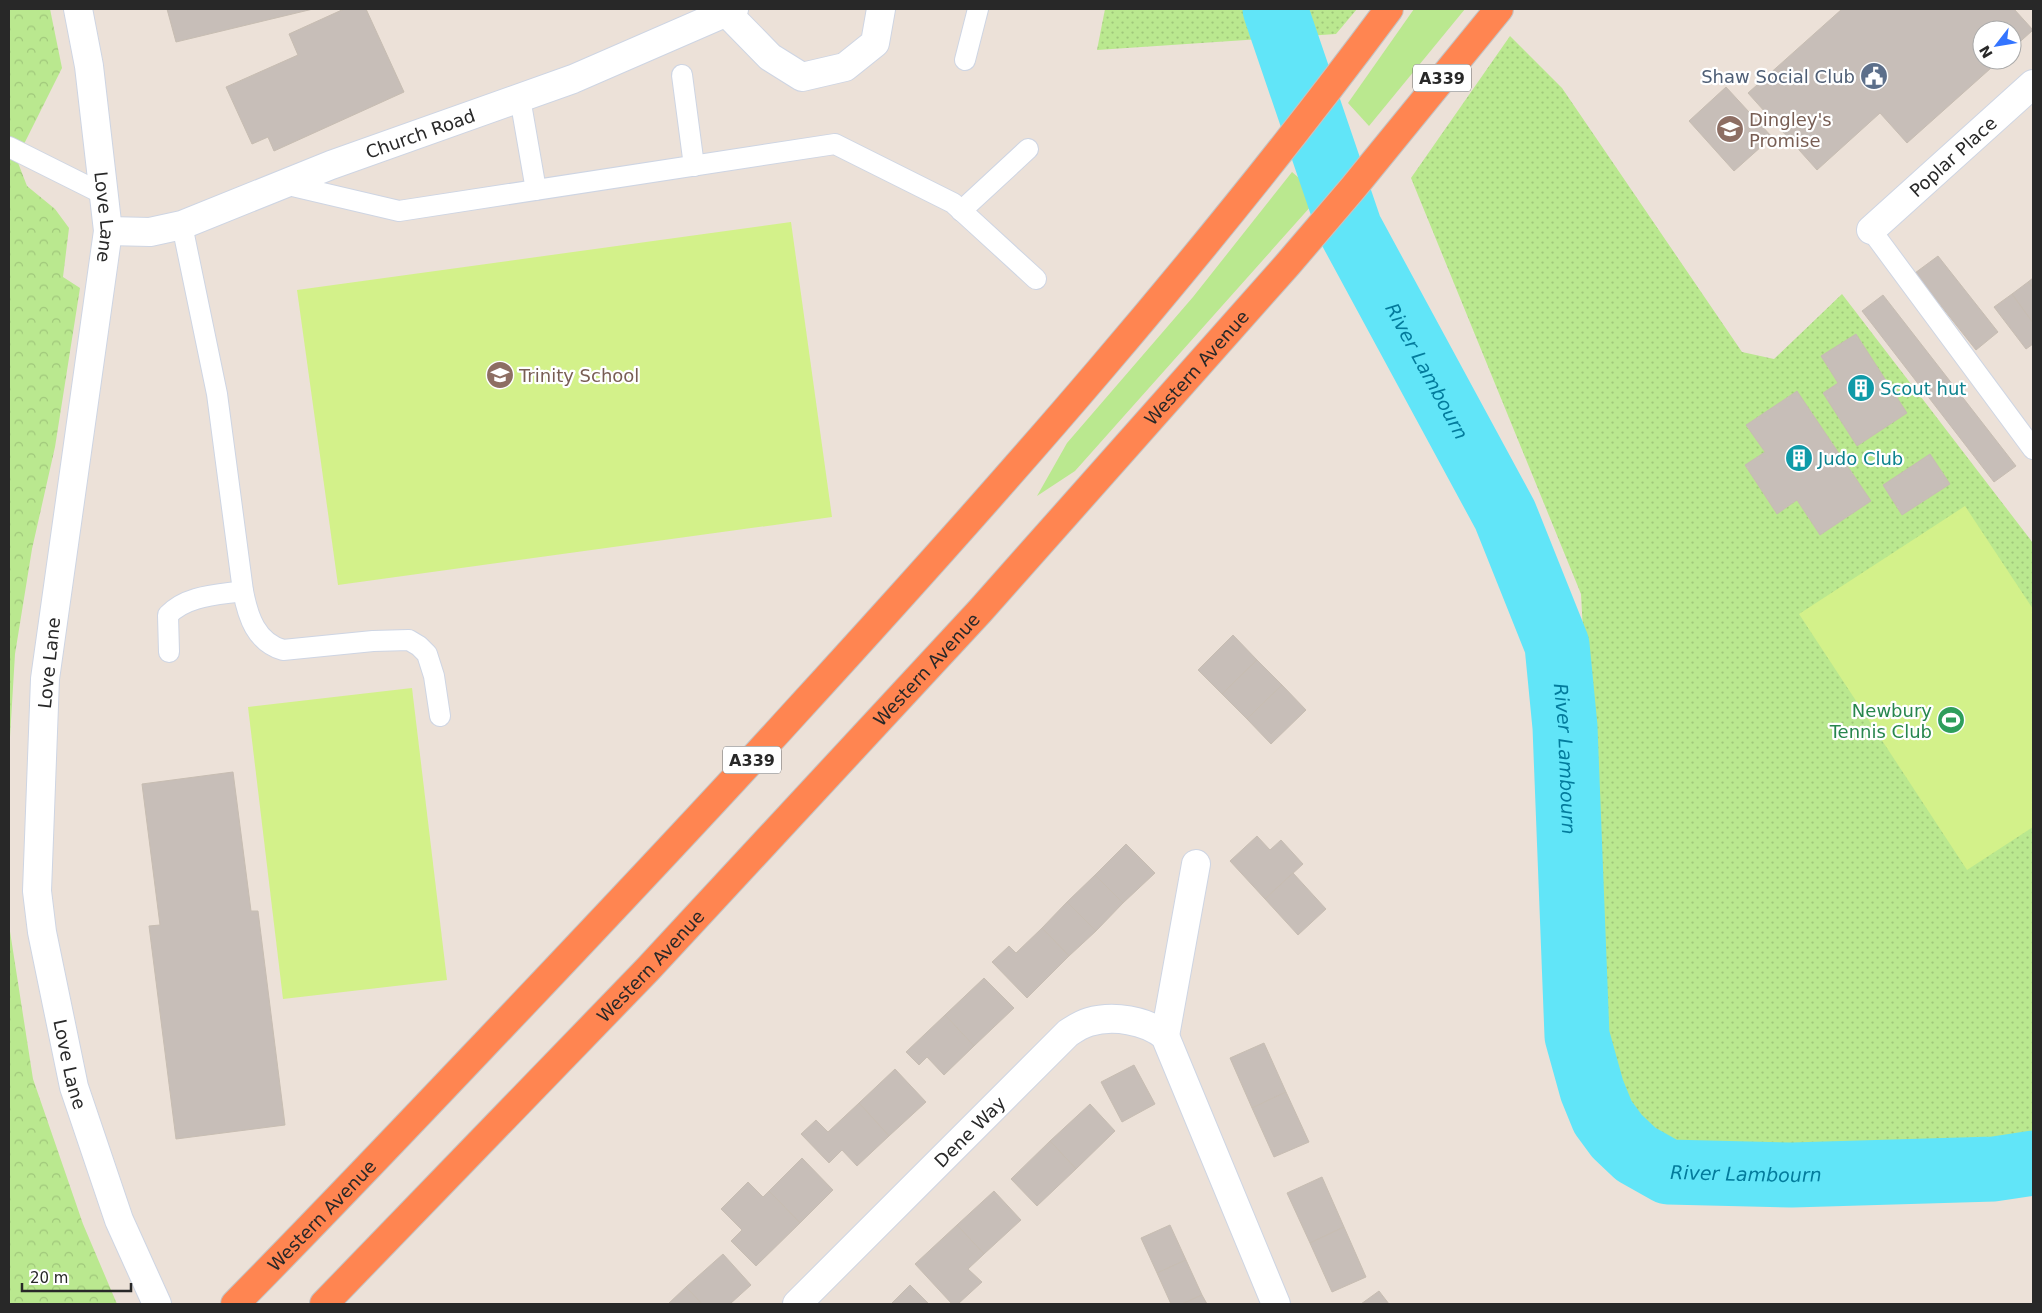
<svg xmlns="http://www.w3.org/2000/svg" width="2042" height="1313" viewBox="0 0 2042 1313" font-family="'DejaVu Sans',sans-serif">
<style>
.grass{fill:#bae88f}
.forest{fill:url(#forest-crowns)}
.park{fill:url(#park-dots)}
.pitch{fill:#d3f18a}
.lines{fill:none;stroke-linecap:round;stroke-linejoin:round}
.river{stroke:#61e5f8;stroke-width:65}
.building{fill:#c7beb8;stroke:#c7bdb2}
.lane-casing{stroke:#ced5e3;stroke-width:22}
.street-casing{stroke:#ced5e3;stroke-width:30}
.secondary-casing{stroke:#ced5e3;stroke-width:30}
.highway-casing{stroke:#c3c3c3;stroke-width:30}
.lane{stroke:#fff;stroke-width:20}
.street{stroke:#fff;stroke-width:28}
.secondary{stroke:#fff;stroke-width:28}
.highway{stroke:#ff8551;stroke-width:28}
.labels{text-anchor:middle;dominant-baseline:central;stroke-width:4.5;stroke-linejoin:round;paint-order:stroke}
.shield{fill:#fff;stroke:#686868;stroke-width:1}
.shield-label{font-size:16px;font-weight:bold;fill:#282828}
.service-label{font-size:18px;fill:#4e5e75;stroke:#fff;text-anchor:end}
.education-label{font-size:18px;fill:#785e54;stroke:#fff;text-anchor:start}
.street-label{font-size:18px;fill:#282828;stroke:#fff}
.culture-label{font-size:18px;fill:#0d838f;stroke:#fff;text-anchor:start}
.leisure-label{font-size:18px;fill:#27864d;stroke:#fff;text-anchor:end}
.water-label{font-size:19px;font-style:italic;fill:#037b9c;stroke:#fff}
</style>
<defs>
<pattern id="forest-crowns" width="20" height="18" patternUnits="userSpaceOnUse" patternTransform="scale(1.25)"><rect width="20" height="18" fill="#bae88f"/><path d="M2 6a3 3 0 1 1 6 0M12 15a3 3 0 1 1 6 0" fill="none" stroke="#a0c77b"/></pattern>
<pattern id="park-dots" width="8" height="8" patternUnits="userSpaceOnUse" patternTransform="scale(1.25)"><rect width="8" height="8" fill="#bae88f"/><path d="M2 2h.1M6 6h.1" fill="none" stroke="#a0c77b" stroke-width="1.8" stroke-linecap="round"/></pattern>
</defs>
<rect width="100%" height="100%" fill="#ece1d8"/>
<g class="grass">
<path d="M1414,9H1465L1369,126L1348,103Z"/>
<path d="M1292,172L1320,196L1075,471L1037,496L1067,443L1193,297Z"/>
</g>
<g class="forest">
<path d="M9,9H50L62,68L23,146L9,140Z"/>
<path d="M9,152L15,155L27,186L55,209L69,228L63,277L80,288L55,447L32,549L15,654L9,754Z"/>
<path d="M9,925L33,1079L83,1224L117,1304H9Z"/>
</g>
<g class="park">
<path d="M1105,9H1357L1336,34L1097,50Z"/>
<path d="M1510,36L1562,88L1742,352L1774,359L1842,294L2033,543V1137L1941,1171L1758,1174L1627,1122L1587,1035L1600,949L1581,594L1411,178Z"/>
</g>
<g class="pitch">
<path d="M791,222L832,517L338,585L297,290Z"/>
<path d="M1965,506L2033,609V827L1967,870L1799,614Z"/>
<path d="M412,688L447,980L283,999L248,707Z"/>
</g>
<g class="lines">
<path class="river" id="s1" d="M1275,9L1350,229L1505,515L1557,645L1565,727L1577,1036L1592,1090L1603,1117L1617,1136L1636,1154L1668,1172L1792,1175L1994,1169L2033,1163"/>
</g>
<g class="building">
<path d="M167,9H313L176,42Z"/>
<path d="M344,9H366L404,92L274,151L268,137L252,144L226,87L298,55L289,34Z"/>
<path d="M1842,9H2014L2033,30L2012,49V30H1982V60H2000L1907,143L1880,113L1817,170L1748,93Z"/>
<path d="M1726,87L1772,137L1734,171L1689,121Z"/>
<path d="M1938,256L1998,332L1976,350L1915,273Z"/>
<path d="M2033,278V288L2028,282Z"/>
<path d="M2028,282L2033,288V323L2012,294Z"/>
<path d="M2012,294L2033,323V344L2026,349L1994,307Z"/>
<path d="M1883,295L2016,466L1994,482L1862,311Z"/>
<path d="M1856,334L1907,413L1857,446L1823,393L1838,383L1821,356Z"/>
<path d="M1797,391L1871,501L1820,535L1797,500L1777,514L1745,465L1765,452L1746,425Z"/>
<path d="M1930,454L1950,484L1902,515L1883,485Z"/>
<path d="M1233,635L1257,660L1222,694L1198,670Z"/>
<path d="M1257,660L1282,685L1247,719L1222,694Z"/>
<path d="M1282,685L1306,710L1271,744L1247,719Z"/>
<path d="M233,772L251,911H258L285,1125L176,1139L149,926L160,925L142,784Z"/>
<path d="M1257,836L1270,850L1281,840L1303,864L1265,899L1230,861Z"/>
<path d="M1126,844L1155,873L1123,903L1095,875Z"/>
<path d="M1293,873L1326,909L1298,935L1265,899Z"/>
<path d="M1095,875L1123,903L1096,931L1067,902Z"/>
<path d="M1067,902L1096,931L1069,956L1042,928Z"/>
<path d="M1042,928L1069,956L1027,998L992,962L1009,946L1016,953Z"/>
<path d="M984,978L1014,1008L974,1046L945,1015Z"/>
<path d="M945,1015L974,1046L944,1075L927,1057L919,1065L906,1052Z"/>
<path d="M1264,1043L1286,1092L1252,1108L1230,1058Z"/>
<path d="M1134,1065L1155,1104L1122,1122L1101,1082Z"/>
<path d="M895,1069L926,1102L889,1136L859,1103Z"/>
<path d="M1286,1092L1309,1142L1274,1157L1252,1108Z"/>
<path d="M859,1103L889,1136L857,1166L842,1150L829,1163L801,1134L816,1120L828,1132Z"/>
<path d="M1090,1104L1115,1131L1076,1169L1050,1141Z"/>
<path d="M1050,1141L1076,1169L1037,1206L1011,1179Z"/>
<path d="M802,1158L833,1190L800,1223L769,1191Z"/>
<path d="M1322,1177L1344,1227L1310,1243L1287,1193Z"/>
<path d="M748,1182L763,1197L769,1191L800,1223L756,1266L731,1241L742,1230L721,1209Z"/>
<path d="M994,1191L1021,1220L984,1254L957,1225Z"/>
<path d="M957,1225L984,1254L968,1269L982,1282L958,1304H952L915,1264Z"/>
<path d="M1170,1225L1186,1260L1157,1273L1141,1238Z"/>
<path d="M1344,1227L1366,1277L1332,1292L1310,1243Z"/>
<path d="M723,1254L751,1285L730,1304H702L686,1287Z"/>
<path d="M1186,1260L1202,1295L1182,1304H1171L1157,1273Z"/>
<path d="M910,1285L929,1304H891Z"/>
<path d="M686,1287L702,1304H668Z"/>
<path d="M1379,1291L1389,1304H1361Z"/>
<path d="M1202,1295L1207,1304H1182Z"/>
</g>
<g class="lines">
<g class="lane-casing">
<g id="lane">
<path d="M965,60L978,9"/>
<path d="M682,75L694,166"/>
<path d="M520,98L536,190"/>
<path d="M9,147L103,194"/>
<path d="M284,184L399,211L835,144L953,203L1036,279"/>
<path d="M961,211L1028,149"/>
<path d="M182,225L217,394L243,591C248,617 256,642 283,650L373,641L409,640L419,646L427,654L434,676L440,716"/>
<path d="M1871,230L2033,449"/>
<path d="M169,652L168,615C187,595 218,595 243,591"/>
</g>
</g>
<g class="street-casing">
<g id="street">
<path d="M726,12L770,57L802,77L845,67L875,43L881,9"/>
<path id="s2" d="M1871,230L2033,84"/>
<path id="s3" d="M108,231L150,232L182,225L331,165L573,79L734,9"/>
<path d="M1165,1036L1196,864"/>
<path id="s4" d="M797,1304L1068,1033C1074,1029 1082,1024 1089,1022C1113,1015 1146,1020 1165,1036L1276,1304"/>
</g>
</g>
<g class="secondary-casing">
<g id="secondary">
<path id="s5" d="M78,9L89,66L108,231L45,679L37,891L42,932L74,1087L119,1220L157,1304"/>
</g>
</g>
<g class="highway-casing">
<g id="highway">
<path id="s6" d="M235,1304C333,1205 429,1103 525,1002C615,907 705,812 793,715C1001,488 1205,257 1389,9"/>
<path id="s7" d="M324,1304L648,969L980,611L1288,264L1353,188L1499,9"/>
</g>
</g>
<use href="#lane" class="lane"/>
<use href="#street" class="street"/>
<use href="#secondary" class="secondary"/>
<use href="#highway" class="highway"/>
</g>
<defs>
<g id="civic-disc" transform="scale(1.4375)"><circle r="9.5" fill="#5c6f8a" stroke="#fff"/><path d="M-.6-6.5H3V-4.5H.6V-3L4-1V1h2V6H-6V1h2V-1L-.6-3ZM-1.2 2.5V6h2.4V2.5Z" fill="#fff"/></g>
<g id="school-disc" transform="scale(1.4375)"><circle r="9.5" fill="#8d6e63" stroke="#fff"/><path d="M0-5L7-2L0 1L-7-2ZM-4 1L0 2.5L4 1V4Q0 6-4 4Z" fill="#fff"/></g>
<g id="building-disc" transform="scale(1.4375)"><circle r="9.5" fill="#0f9aa8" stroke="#fff"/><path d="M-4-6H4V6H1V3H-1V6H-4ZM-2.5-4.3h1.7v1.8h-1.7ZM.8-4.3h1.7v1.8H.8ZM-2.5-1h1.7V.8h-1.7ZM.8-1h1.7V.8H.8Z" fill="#fff"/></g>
<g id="stadium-disc" transform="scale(1.4375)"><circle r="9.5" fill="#2e9e5b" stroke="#fff"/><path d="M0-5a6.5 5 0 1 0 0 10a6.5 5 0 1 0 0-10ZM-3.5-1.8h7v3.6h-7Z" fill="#fff"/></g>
</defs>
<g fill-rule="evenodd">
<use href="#civic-disc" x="1874" y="76"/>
<use href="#school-disc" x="1730" y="129"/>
<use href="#school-disc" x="500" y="375"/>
<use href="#building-disc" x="1861" y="388"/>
<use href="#building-disc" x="1799" y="458"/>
<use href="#stadium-disc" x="1951" y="720"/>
</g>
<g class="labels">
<g class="shield">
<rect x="1413" y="64.5" width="58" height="27" rx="4"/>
<rect x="723" y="746.5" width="58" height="27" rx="4"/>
</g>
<g class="shield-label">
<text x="1442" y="78">A339</text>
<text x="752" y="760">A339</text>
</g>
<g class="service-label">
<text x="1855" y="76">Shaw Social Club</text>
</g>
<g class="education-label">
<text x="1749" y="119">Dingley's<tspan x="1749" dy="21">Promise</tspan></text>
<text x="519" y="375">Trinity School</text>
</g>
<g class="street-label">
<text stroke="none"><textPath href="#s3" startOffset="330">Church Road</textPath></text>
<text stroke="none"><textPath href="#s2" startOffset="110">Poplar Place</textPath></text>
<text stroke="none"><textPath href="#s5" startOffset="210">Love Lane</textPath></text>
<text stroke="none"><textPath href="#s7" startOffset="1280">Western Avenue</textPath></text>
<text transform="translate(49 663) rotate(-84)">Love Lane</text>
<text stroke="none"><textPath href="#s7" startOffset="875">Western Avenue</textPath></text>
<text stroke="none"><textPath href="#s7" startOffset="470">Western Avenue</textPath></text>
<text stroke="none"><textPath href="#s5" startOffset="1065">Love Lane</textPath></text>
<text stroke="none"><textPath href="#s4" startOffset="244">Dene Way</textPath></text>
<text stroke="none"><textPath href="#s6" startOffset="124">Western Avenue</textPath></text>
</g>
<g class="culture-label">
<text x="1880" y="388">Scout hut</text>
<text x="1818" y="458">Judo Club</text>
</g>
<g class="leisure-label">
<text x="1932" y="710">Newbury<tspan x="1932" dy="21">Tennis Club</tspan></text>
</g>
<g class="water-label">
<text stroke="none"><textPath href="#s1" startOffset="394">River Lambourn</textPath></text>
<text stroke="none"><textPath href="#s1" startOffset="812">River Lambourn</textPath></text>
<text stroke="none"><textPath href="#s1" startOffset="1339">River Lambourn</textPath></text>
</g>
</g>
<rect width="2042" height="1313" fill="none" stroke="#282828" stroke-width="20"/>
<g transform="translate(1997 45) rotate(239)"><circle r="24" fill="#ffffff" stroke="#a9a9a9"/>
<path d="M0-4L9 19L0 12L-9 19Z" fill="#3374ff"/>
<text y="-8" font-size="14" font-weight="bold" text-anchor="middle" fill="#282828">N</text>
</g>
<path d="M22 1283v8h109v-8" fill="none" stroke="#282828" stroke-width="2.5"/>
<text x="30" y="1283" font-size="15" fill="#282828" stroke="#ffffff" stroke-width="4" paint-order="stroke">20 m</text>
</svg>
